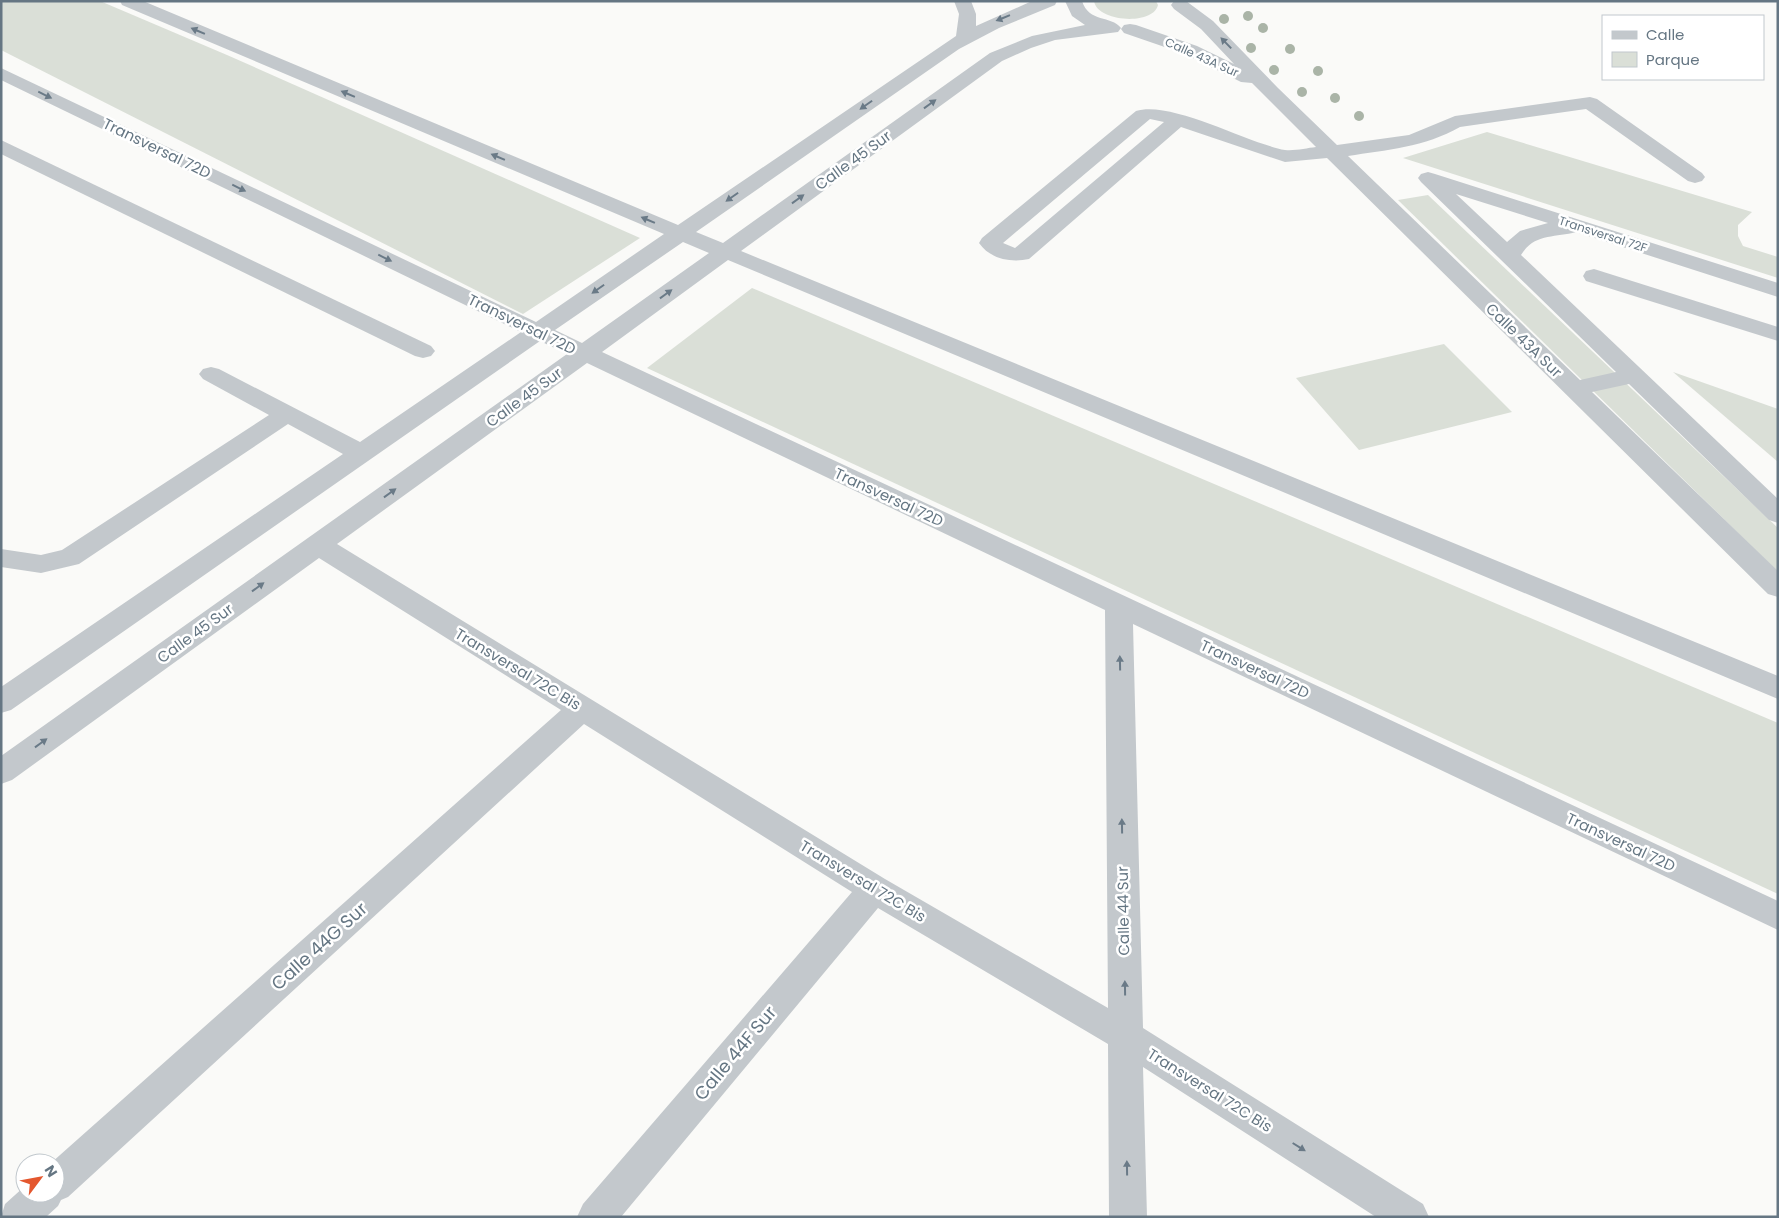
<svg xmlns="http://www.w3.org/2000/svg" width="1779" height="1218" viewBox="0 0 1779 1218" font-family="Poppins,sans-serif">
<style>
.green{fill:#dadfd7}
.lines{fill:none;stroke-linecap:round;stroke-linejoin:round}
.minor{fill:#c3c8cc;fill-rule:evenodd}
.tree{fill:#aab4a7}
.oneway{fill:#6a7a87}
.labels{text-anchor:middle;dominant-baseline:central;stroke-width:5;stroke-linejoin:round;paint-order:stroke}
.far-street-label{font-size:12px;fill:#657683;stroke:#fff}
.street-label{font-size:15px;fill:#657683;stroke:#fff}
.near-street-label{font-size:18px;fill:#657683;stroke:#fff}
</style>
<rect width="100%" height="100%" fill="#fafaf8"/>
<g class="green">
<path d="M1,1H100L227,55L640,238L523,314L1,50Z"/>
<path d="M1094,1H1156L1158,5C1153,26 1097,22 1094,1Z"/>
<path d="M1487,132L1752,212L1738,225V236L1743,246L1778,257V278L1403,158Z"/>
<path d="M1428,195L1778,528V572L1398,200Z"/>
<path d="M752,288L1778,723V894L647,368Z"/>
<path d="M1444,344L1512,412L1359,450L1296,378Z"/>
<path d="M1673,372L1778,409V462Z"/>
</g>
<g class="lines">
<g class="minor">
<path d="M120,1H143L678,225L956,36L959,14L954,1H971L976,14V26L1032,1H1057L1055,5L999,28L959,49L696,232L723,243L990,53L1032,36L1085,25L1072,16L1065,1H1082C1089,23 1111,15 1121,28L1118,32L1055,40L1031,48L1002,61L741,251L1778,676V699L728,260L602,352L1778,901V930L1133,624L1143,1028L1423,1204L1429,1217H1376L1143,1067L1147,1217H1109L1108,1044L878,908L621,1217H577L583,1204L852,892L584,724L68,1197L61,1200L58,1206L46,1217H1L5,1204L25,1186V1193H55V1163H51L561,710L319,558L12,780L1,784V756L567,354L540,341L11,710L1,713V687L343,454L288,424L79,564L41,573L1,567V549L41,555L62,550L269,415L203,379L199,374L203,369L211,367L219,369L360,442L521,332L1,80V68L536,322L664,234L122,5ZM683,242L709,253L582,343L555,330ZM587,363L1105,610L1108,1008L885,879L337,544Z"/>
<path d="M1174,1H1186L1213,21L1278,88L1337,145L1409,135L1455,116L1590,97L1597,99L1702,173L1705,177L1702,181L1695,183L1688,181L1586,109L1460,127C1425,147 1386,150 1348,156L1580,380L1616,372L1421,182L1418,178L1421,174L1428,172L1435,174L1778,283V297L1576,232C1555,238 1534,233 1521,255L1778,499V523L1769,520L1629,384L1592,392L1778,571V597L1768,594L1327,158L1285,162L1181,127L1029,259C1011,263 990,259 979,243L982,238L1136,111C1171,100 1247,143 1285,150C1295,151 1307,148 1316,147L1252,83L1241,82L1185,54L1124,33L1121,29L1124,25L1130,24L1136,25L1197,46L1234,64L1201,29L1174,9L1171,5ZM1150,119L1164,122L1015,248L1003,243ZM1456,194L1548,223L1520,231L1507,242Z"/>
<path d="M1,140L431,346L435,351L431,356L423,358L415,356L1,154Z"/>
<path d="M1594,269L1778,327V341L1586,281L1583,276L1586,271Z"/>
</g>
</g>
<g class="tree">
<circle cx="1248" cy="16" r="5"/>
<circle cx="1224" cy="19" r="5"/>
<circle cx="1263" cy="28" r="5"/>
<circle cx="1251" cy="48" r="5"/>
<circle cx="1290" cy="49" r="5"/>
<circle cx="1274" cy="70" r="5"/>
<circle cx="1318" cy="71" r="5"/>
<circle cx="1302" cy="92" r="5"/>
<circle cx="1335" cy="98" r="5"/>
<circle cx="1359" cy="116" r="5"/>
</g>
<defs><path id="oneway-solid" d="M-6-.8H1V-3.2L6.5 0L1 3.2V.8H-6Z" transform="scale(1.25)"/></defs>
<g class="oneway">
<use href="#oneway-solid" transform="translate(1003 18) rotate(158)"/>
<use href="#oneway-solid" transform="translate(198 31) rotate(-157)"/>
<use href="#oneway-solid" transform="translate(1226 43) rotate(-134)"/>
<use href="#oneway-solid" transform="translate(348 94) rotate(-157)"/>
<use href="#oneway-solid" transform="translate(45 95) rotate(26)"/>
<use href="#oneway-solid" transform="translate(930 104) rotate(-36)"/>
<use href="#oneway-solid" transform="translate(866 105) rotate(145)"/>
<use href="#oneway-solid" transform="translate(498 157) rotate(-157)"/>
<use href="#oneway-solid" transform="translate(239 188) rotate(26)"/>
<use href="#oneway-solid" transform="translate(732 197) rotate(145)"/>
<use href="#oneway-solid" transform="translate(798 199) rotate(-36)"/>
<use href="#oneway-solid" transform="translate(648 220) rotate(-157)"/>
<use href="#oneway-solid" transform="translate(385 258) rotate(26)"/>
<use href="#oneway-solid" transform="translate(598 289) rotate(145)"/>
<use href="#oneway-solid" transform="translate(666 294) rotate(-36)"/>
<use href="#oneway-solid" transform="translate(390 493) rotate(-36)"/>
<use href="#oneway-solid" transform="translate(258 587) rotate(-36)"/>
<use href="#oneway-solid" transform="translate(1120 663) rotate(-91)"/>
<use href="#oneway-solid" transform="translate(41 743) rotate(-36)"/>
<use href="#oneway-solid" transform="translate(1122 826) rotate(-91)"/>
<use href="#oneway-solid" transform="translate(1125 988) rotate(-91)"/>
<use href="#oneway-solid" transform="translate(1299 1147) rotate(32)"/>
<use href="#oneway-solid" transform="translate(1127 1168) rotate(-91)"/>
</g>
<g class="labels">
<g class="far-street-label">
<text transform="translate(1202 57) rotate(24)">Calle 43A Sur</text>
<text transform="translate(1603 234) rotate(18)">Transversal 72F</text>
</g>
<g class="street-label">
<text transform="translate(157 148) rotate(26)">Transversal 72D</text>
<text transform="translate(853 160) rotate(-36)">Calle 45 Sur</text>
<text transform="translate(522 324) rotate(26)">Transversal 72D</text>
<text transform="translate(1524 340) rotate(44)">Calle 43A Sur</text>
<text transform="translate(524 397) rotate(-36)">Calle 45 Sur</text>
<text transform="translate(889 497) rotate(25)">Transversal 72D</text>
<text transform="translate(195 633) rotate(-36)">Calle 45 Sur</text>
<text transform="translate(518 669) rotate(31)">Transversal 72C Bis</text>
<text transform="translate(1255 669) rotate(25)">Transversal 72D</text>
<text transform="translate(1621 842) rotate(25)">Transversal 72D</text>
<text transform="translate(863 881) rotate(31)">Transversal 72C Bis</text>
<text transform="translate(1123 911) rotate(-91)">Calle 44 Sur</text>
<text transform="translate(1210 1090) rotate(32)">Transversal 72C Bis</text>
</g>
<g class="near-street-label">
<text transform="translate(319 946) rotate(-42)">Calle 44G Sur</text>
<text transform="translate(735 1053) rotate(-50)">Calle 44F Sur</text>
</g>
</g>
<rect width="1779" height="1218" fill="none" stroke="#657683" stroke-width="5"/>
<rect x="1602" y="15" width="162" height="65" fill="#ffffff" stroke="#c1c8cd"/>
<rect x="1612" y="31" width="25" height="8" fill="#c3c8cc" stroke="#c1c8cd"/>
<text x="1646" y="40" font-size="15" fill="#657683">Calle</text>
<rect x="1612" y="52" width="25" height="15" fill="#dadfd7" stroke="#c1c8cd"/>
<text x="1646" y="65" font-size="15" fill="#657683">Parque</text>
<g transform="translate(40 1178) rotate(58)"><circle r="24" fill="#ffffff" stroke="#c1c8cd"/>
<path d="M0-4L9 19L0 12L-9 19Z" fill="#e4572e"/>
<text y="-8" font-size="14" font-weight="bold" text-anchor="middle" fill="#657683">N</text>
</g>
</svg>
